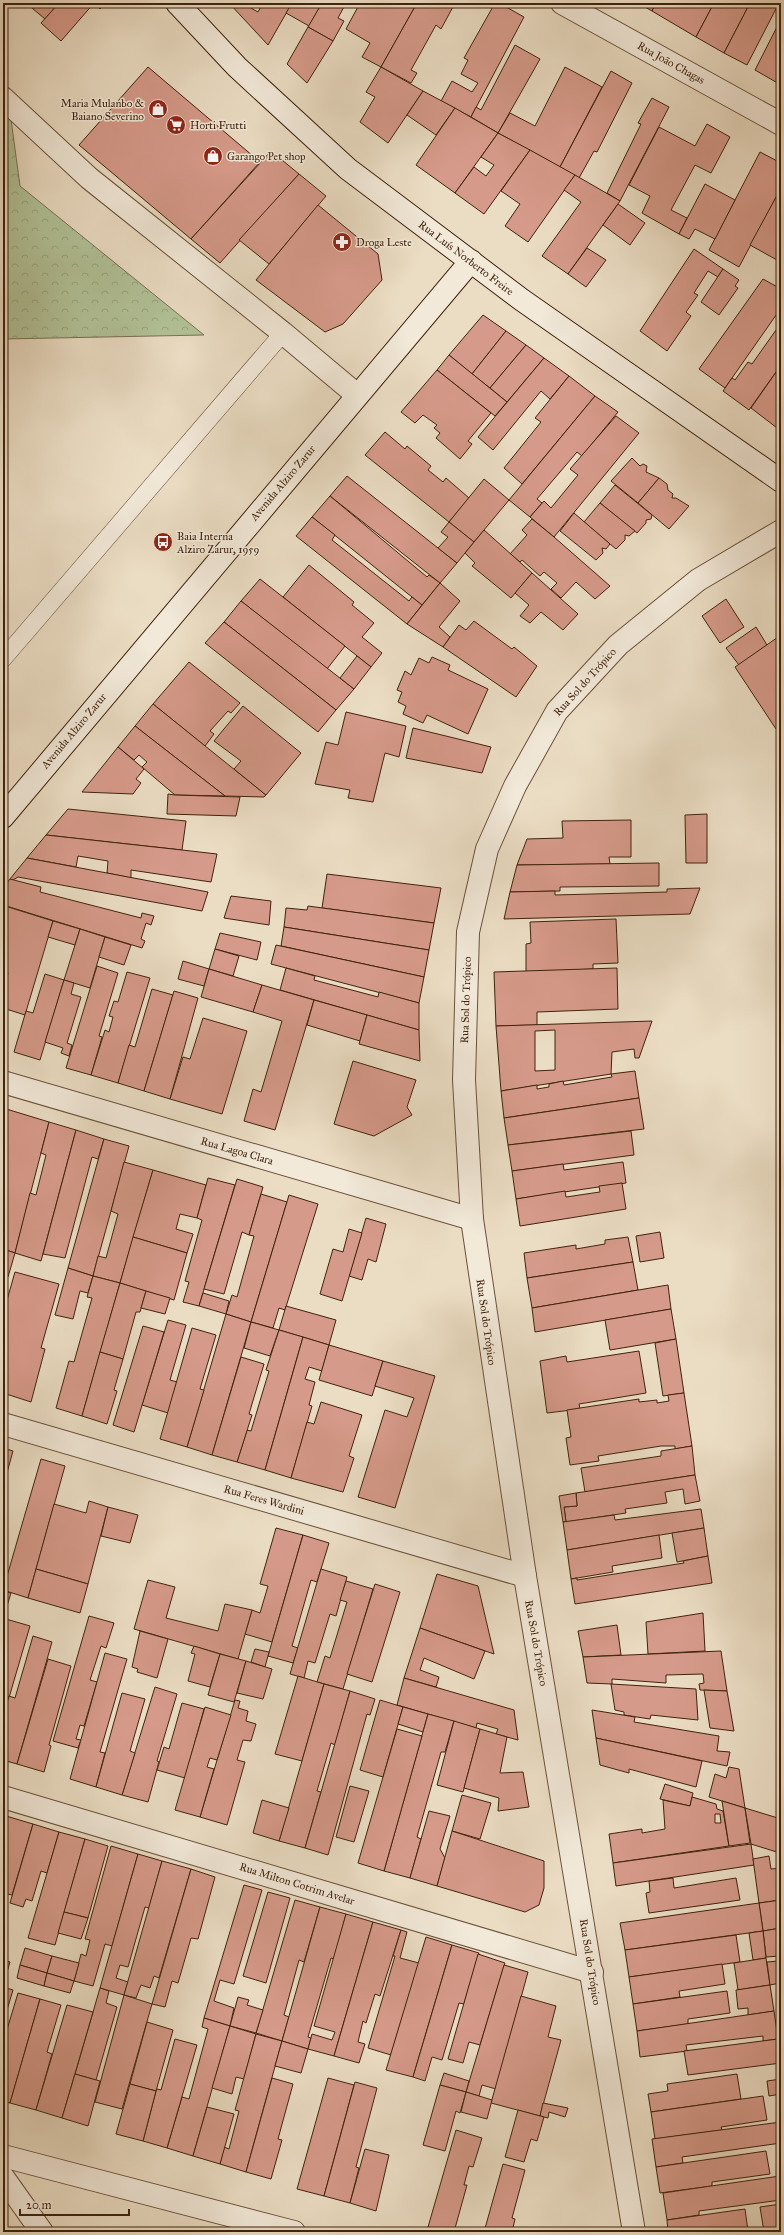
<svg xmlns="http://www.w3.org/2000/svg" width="784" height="2235" viewBox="0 0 784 2235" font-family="'IM FELL Great Primer',serif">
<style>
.forest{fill:url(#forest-crowns);stroke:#797252}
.building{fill:#d69a8a;stroke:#40220d;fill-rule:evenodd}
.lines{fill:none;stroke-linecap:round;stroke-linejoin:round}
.lane-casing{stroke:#6b513b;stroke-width:18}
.street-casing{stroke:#6b513b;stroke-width:24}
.secondary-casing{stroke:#40220d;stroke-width:24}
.lane{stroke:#f2e9d9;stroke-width:17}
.street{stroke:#f2e9d9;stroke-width:22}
.secondary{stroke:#f2e9d9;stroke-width:22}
.labels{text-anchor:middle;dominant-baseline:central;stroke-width:3;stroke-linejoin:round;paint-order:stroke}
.street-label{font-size:11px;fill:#40220d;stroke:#f2e9d9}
.poi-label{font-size:11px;fill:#40220d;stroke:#f2e9d9;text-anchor:start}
</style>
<defs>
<pattern id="forest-crowns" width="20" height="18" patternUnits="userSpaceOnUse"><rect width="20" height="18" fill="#b2c298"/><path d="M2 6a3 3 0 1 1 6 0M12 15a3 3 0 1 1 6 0" fill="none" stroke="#9aa682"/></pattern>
</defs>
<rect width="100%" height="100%" fill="#ebddc4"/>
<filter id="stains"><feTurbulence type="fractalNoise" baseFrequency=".005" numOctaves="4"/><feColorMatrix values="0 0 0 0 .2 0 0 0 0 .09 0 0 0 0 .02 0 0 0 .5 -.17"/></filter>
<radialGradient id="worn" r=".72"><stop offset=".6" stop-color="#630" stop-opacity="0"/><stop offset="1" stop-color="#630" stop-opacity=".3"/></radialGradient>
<path class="forest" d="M3,85L7,90L20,186L204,335L3,339Z"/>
<g class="building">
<path d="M26,3H59L45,19Z"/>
<path d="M59,3H105L100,9L94,3L61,41L41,23Z"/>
<path d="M229,3H242L258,12L263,3H292L268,45Z"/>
<path d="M292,3H322L309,26L286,13Z"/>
<path d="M322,3H346L338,18L344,21L333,41L308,27Z"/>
<path d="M360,3H417L381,67L362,57L370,43L346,29Z"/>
<path d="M417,3H450L454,5L441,29L436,25L411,70L417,73L411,83L381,67Z"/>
<path d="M495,3H499L524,17L471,117L441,101L452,81L472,92L478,83L461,74L468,60L464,58Z"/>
<path d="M638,3H656L652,11Z"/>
<path d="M656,3H714L696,37L652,11Z"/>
<path d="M714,3L722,8L725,3H750L724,53L696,37Z"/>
<path d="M750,3H779L747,65L724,53Z"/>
<path d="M781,19V85L755,70Z"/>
<path d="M308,27L333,41L307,83L287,64Z"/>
<path d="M515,45L540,59L498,133L471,117L476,107L481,110Z"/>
<path d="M148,67L260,162L191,239L79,145Z"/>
<path d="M381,67L423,91L388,143L360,122L375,97L366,92Z"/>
<path d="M565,67L602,87L560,167L498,133L510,113L535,126Z"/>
<path d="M611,71L632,83L597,152L594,151L579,178L560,167Z"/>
<path d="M423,91L455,108L436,135L407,115Z"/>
<path d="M652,98L669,107L620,201L607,193L641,124L638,123Z"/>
<path d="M455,108L498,133L455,193L416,165Z"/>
<path d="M707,124L730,137L711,173L695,165L671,210L687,218L679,234L642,213L650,196L629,185L659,127L695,146Z"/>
<path d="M498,133L530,150L484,214L455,193L474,167L486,176L494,165L481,157Z"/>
<path d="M530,150L575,175L528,242L505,226L520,204L501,191Z"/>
<path d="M271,151L299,174L220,263L191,239Z"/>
<path d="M760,152L781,163V188L739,267L709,250Z"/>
<path d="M299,174L326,196L269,264L239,240Z"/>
<path d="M575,175L620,201L568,274L542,256L581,202L564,190Z"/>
<path d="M705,184L735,200L715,239L695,229L689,239L679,234Z"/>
<path d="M781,188V251L777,260L750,245Z"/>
<path d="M618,204L645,223L630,245L603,225Z"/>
<path d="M318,205L378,254L382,280L343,324L325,332L256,280Z"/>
<path d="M587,248L606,260L586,287L568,274Z"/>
<path d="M694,249L723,269L718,277L708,271L694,293L698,295L686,312L691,316L667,351L640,331Z"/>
<path d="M723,269L739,280L735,286L738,288L719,315L701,302Z"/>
<path d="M763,279L781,289V308L725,388L699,369Z"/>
<path d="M483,315L506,331L472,374L449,355Z"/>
<path d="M781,323V365L749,410L723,391L732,378L735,380L748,362L752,364Z"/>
<path d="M506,331L526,345L490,388L472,374Z"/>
<path d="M526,345L544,358L507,402L490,388Z"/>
<path d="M449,355L507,402L495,416L437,370Z"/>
<path d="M544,358L569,376L550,399L541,391L493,450L478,437Z"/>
<path d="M781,365V431L751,408Z"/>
<path d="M437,370L491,413L468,441L472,444L460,459L436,438L440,433L434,428L437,425L423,415L415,423L401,412Z"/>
<path d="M569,376L595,396L522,484L504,468L541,422L535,418Z"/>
<path d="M595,396L618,412L582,456L577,452L537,499L542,503L530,517L509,500Z"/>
<path d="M616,416L639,433L554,537L530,517L544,501L551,508L578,475L570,469Z"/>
<path d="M385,432L405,449L407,446L431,466L428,470L443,482L446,478L469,498L449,522L365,455Z"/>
<path d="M632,458L640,466L643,464L647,466L646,472L659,478L638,503L611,481Z"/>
<path d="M347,476L457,563L440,583L330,496Z"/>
<path d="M659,478L667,484L668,490L673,494L672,498H676L689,506L669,529L638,503Z"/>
<path d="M484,479L509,500L474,542L449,522Z"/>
<path d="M615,485L652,515L651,519L646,520V523L637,533L600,503Z"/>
<path d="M330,496L427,577L429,575L440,583L422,605L312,517Z"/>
<path d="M600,503L635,531L629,536L625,535V540L616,549L584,522Z"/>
<path d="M574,513L610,544L606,549L602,548L603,553L596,560L560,531Z"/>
<path d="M312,517L335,535L332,540L409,601L412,597L422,605L407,624L296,536Z"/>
<path d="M532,519L554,537L610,586L595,599L576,582L561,598L551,589L557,583L544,572L540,576L522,560L520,562L510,554L527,535L522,530Z"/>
<path d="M449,522L474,542L457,563L438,548L448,537L441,532Z"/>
<path d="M484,530L532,573L511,598L472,566L475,563L465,553Z"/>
<path d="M309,565L354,602L352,605L374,623L362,637L382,653L371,667L283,597Z"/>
<path d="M532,573L578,614L563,630L541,612L530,623L520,616L529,605L515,593Z"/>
<path d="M260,579L345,646L327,669L241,601Z"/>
<path d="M440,583L460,601L439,627L450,637L443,647L407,624Z"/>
<path d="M726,599L744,627L720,643L702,616Z"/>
<path d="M241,601L354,689L336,710L224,622Z"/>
<path d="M474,621L512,649L514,647L537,666L516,697L443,647L459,625L466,630Z"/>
<path d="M224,622L336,710L318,732L205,643Z"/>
<path d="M756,627L767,645L739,665L726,648Z"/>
<path d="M781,635V725L776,729L735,667Z"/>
<path d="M357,656L371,667L354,689L340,678Z"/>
<path d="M432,657L450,665L448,670L488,689L468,734L427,715L423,723L403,714L406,706L398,702L402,692L397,690L405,671L411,675L419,658L429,663Z"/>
<path d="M189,662L240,703L231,713L228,711L210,731L214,734L205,746L153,704Z"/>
<path d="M153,704L266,795L264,797L225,796L135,726Z"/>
<path d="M243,706L301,753L266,795L234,769L241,761L214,741Z"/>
<path d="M346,712L406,726L399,757L385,753L373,802L348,798L350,790L315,784L326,742L338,745Z"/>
<path d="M135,726L225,796L175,795L142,767L147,762L139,755L134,760L118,747Z"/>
<path d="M413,728L491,747L482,773L406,758Z"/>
<path d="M118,747L144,769L136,779L141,783L133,794L82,792Z"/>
<path d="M168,794L175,795L240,797L236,816L167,814Z"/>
<path d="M68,809L186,821L182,850L46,835Z"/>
<path d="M707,814V863H686L685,815Z"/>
<path d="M631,820V857H609L610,864L517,865L527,839L563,838L562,821Z"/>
<path d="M46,835L182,850L217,854L211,882L131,870V878L107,873L108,861L78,856L76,867L27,858Z"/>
<path d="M27,858L107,873L208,892L202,911L18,877L13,880L10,879Z"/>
<path d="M659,863V886L560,887V891L510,892L517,865Z"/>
<path d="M327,874L441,888L434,923L322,908Z"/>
<path d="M10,879L41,887L40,892L141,918L142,913L154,916L151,925L146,923L141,939L145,941L142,948L3,905V888Z"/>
<path d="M700,888L690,914L504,919L510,892L555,891V895L667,892V889Z"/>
<path d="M231,896L271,901L269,925L224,918Z"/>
<path d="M5,906L53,921L25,1015L3,1008V990L8,973L3,971V912Z"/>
<path d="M308,906L434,923L429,950L284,927L286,908L307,910Z"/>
<path d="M616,919L618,963L593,964V969L526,972V944L531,943L530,922Z"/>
<path d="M53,921L80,929L75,945L48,937Z"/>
<path d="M284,927L429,950L424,977L281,946Z"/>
<path d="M80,929L105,937L90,988L64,980Z"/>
<path d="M220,933L261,942L257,960L215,949Z"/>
<path d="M105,937L131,945L124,965L99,957Z"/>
<path d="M276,945L424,977L419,1003L271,964Z"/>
<path d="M215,949L239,956L233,976L209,969Z"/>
<path d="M183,961L209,969L204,986L178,979Z"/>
<path d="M97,966L118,973L99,1036L102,1037L91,1075L66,1068Z"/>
<path d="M286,968L315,976L314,980L378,997L379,992L419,1003V1030L280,990Z"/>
<path d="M617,968L618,1009L537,1012V1025L496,1026L494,972Z"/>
<path d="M209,969L262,985L253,1012L201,997Z"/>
<path d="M127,972L150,978L118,1083L91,1075L105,1030L109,1032L113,1017L109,1016L114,1001L118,1002Z"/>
<path d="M45,974L64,980L40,1060L14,1052L26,1011L33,1013Z"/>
<path d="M64,980L74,983L71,994L81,997L67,1043L72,1045L69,1056L61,1053L63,1048L45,1042Z"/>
<path d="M262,985L314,1000L275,1130L244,1121L253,1089L261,1092L282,1021L253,1012Z"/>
<path d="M152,989L173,995L144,1091L118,1083L129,1045L135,1047Z"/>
<path d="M174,991L198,998L170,1099L144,1091Z"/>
<path d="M314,1000L367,1015L360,1041L307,1025Z"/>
<path d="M367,1015L419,1030L420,1061L359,1044Z"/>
<path d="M203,1018L247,1031L222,1114L170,1099L183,1057L190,1059Z"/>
<path d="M652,1021L639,1058H635L634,1049L612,1052L611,1074L501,1091L496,1026ZM555,1030V1070L535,1071V1031Z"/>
<path d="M353,1061L416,1080L407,1107L412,1115L374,1136L334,1124Z"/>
<path d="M635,1071L639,1098L504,1118L501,1091L537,1085V1089L549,1087V1084L563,1081L564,1085L612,1077L611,1074Z"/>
<path d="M639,1098L644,1129L508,1145L504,1118Z"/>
<path d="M3,1108L49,1122L15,1253L3,1249V1155L5,1146H3Z"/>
<path d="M49,1122L76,1130L41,1261L15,1253L30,1193L36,1195L46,1155L41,1153Z"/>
<path d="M76,1130L104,1139L98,1159L92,1157L65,1258L43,1254Z"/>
<path d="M631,1131L634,1155L512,1171L508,1145Z"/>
<path d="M104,1139L129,1146L93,1276L68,1268Z"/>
<path d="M124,1162L153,1170L120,1283L93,1276L98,1256L106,1258L118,1214L111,1211Z"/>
<path d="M623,1162L626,1183L516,1199L512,1171L563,1164L564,1170Z"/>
<path d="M153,1170L206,1185L197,1218L180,1214L176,1229L193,1234L187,1253L133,1237Z"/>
<path d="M208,1178L235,1185L199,1306L183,1302L189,1282L185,1281L202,1220L197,1218Z"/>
<path d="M237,1179L263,1187L249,1235L242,1232L224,1294L204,1289Z"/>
<path d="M622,1183L626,1209L520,1226L516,1199L565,1191L566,1197L600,1192L599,1186Z"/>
<path d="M261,1194L287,1202L251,1322L226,1314L232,1295L237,1297L254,1236L249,1235Z"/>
<path d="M289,1195L318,1204L285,1310L279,1308L273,1328L251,1322Z"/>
<path d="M366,1218L386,1224L376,1262L368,1259L362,1280L349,1276Z"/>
<path d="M349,1229L362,1233L342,1301L320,1294L333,1249L343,1252Z"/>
<path d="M660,1232L664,1258L640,1262L636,1236Z"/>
<path d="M133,1237L187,1253L174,1300L120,1283Z"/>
<path d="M628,1237L633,1262L527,1278L524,1253L576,1245V1249L605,1244V1240Z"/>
<path d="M3,1249L15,1253L8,1277L3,1275Z"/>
<path d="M633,1262L638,1290L532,1308L527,1278Z"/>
<path d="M68,1268L93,1276L88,1293L80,1291L73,1319L55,1315Z"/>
<path d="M15,1272L59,1284L41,1348L45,1349L31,1402L3,1393V1314Z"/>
<path d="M93,1276L120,1283L82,1416L56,1408L69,1361L74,1362L92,1298L87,1297Z"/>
<path d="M120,1283L146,1291L140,1312H136L123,1359L100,1352Z"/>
<path d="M668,1285L671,1309L535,1332L532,1308Z"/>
<path d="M146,1291L170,1298L165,1314L141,1308Z"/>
<path d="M203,1293L229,1301L226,1314L199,1306Z"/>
<path d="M286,1306L336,1320L329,1345L279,1330Z"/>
<path d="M671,1309L676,1339L610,1350L605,1320Z"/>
<path d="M226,1314L251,1322L212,1455L187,1447Z"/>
<path d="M168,1320L186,1325L170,1380L177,1382L168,1413L142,1405Z"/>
<path d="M251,1322L279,1330L270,1356L244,1348Z"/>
<path d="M143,1326L164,1332L134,1432L113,1425Z"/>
<path d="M192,1328L216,1335L200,1389L204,1390L187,1447L160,1439Z"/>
<path d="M279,1330L303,1337L265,1470L237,1462L247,1430L251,1431L269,1371L266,1370Z"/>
<path d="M303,1337L329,1345L322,1371L309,1367L305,1379L315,1382L309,1405L312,1406L291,1478L265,1470Z"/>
<path d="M676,1339L684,1393L663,1396L655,1343Z"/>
<path d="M329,1345L383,1361L372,1396L319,1380Z"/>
<path d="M639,1351L646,1393L579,1404L580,1409L547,1413L540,1361L566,1356L567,1362Z"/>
<path d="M100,1352L123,1359L114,1390L117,1391L107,1424L82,1416Z"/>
<path d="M241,1357L264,1364L249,1414L252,1415L237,1462L212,1455Z"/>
<path d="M383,1361L435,1376L395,1508L358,1497L385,1410L407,1417L414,1398L375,1386Z"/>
<path d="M684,1393L692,1446L675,1449V1446H661L598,1456L599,1461L570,1465L566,1438L571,1437L567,1410L639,1399V1402L657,1400V1403L669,1401L668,1395Z"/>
<path d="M321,1402L362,1415L349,1456L354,1458L343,1492L291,1478L307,1422L314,1424Z"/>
<path d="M692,1446L695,1475L585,1492L581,1468L661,1456V1451Z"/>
<path d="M3,1448L13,1451L5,1480L3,1479Z"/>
<path d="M41,1459L65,1466L28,1598L3,1590Z"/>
<path d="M695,1475L700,1501L685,1504L683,1489L665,1492L667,1503L625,1509L626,1513L566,1522L564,1507L577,1506L576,1493Z"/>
<path d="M576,1493L577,1506L564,1507L566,1522H563L559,1496Z"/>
<path d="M89,1501L108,1507L88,1584L36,1569L54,1504L86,1513Z"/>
<path d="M108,1507L138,1515L130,1543L101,1536Z"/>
<path d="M701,1509L704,1528L567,1550L563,1522L614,1515L615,1520Z"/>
<path d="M276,1528L303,1535L272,1642L245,1634L252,1610L260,1613L268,1586L260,1584Z"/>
<path d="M704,1528L708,1556L677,1562L672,1533Z"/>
<path d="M303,1535L329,1543L317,1582L311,1580L292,1646L298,1648L293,1663L268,1656Z"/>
<path d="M659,1535L662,1558L612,1566L613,1572L571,1579L567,1550Z"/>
<path d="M708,1556L712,1583L575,1604L571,1579L577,1578V1580L684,1563L683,1561Z"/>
<path d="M36,1569L88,1584L80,1613L28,1598Z"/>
<path d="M321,1569L347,1577L336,1616L330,1614L315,1663L308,1661L304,1678L290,1674Z"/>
<path d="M437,1574L478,1586L494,1654L420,1628Z"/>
<path d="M148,1580L175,1587L166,1618L218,1631L225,1604L252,1610L238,1659L134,1629Z"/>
<path d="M346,1581L373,1589L343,1689L317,1682L325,1656L330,1658L347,1602L340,1600Z"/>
<path d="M375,1584L400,1592L372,1682L347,1674Z"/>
<path d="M3,1591L11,1593L3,1619Z"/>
<path d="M703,1613L705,1651L648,1654L646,1622Z"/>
<path d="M89,1616L114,1623L106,1648L101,1646L90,1680L97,1682L84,1726L80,1725L76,1739L81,1740L78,1748L53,1741Z"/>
<path d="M6,1619L30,1626L3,1718V1629Z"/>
<path d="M617,1625L621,1655L583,1657L578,1631Z"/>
<path d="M420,1628L485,1651L474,1679L424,1658L420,1670L439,1677L436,1687L404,1678Z"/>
<path d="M140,1631L168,1639L157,1678L137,1672L138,1669L132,1667Z"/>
<path d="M33,1636L52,1642L17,1764L3,1760V1718L9,1696L15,1698Z"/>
<path d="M194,1646L220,1654L210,1687L188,1681L195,1654L191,1653Z"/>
<path d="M255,1649L269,1652L265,1667L251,1662Z"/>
<path d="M721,1651L727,1691L700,1690L699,1684L704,1683L703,1674L666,1675V1683L612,1679V1684L587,1683L583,1657Z"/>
<path d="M105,1653L127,1659L100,1752L105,1753L96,1787L70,1779Z"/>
<path d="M220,1654L246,1661L234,1702L208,1695Z"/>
<path d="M48,1659L71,1666L49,1745L51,1746L44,1772L17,1764Z"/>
<path d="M246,1661L272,1669L263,1699L237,1693Z"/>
<path d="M298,1676L324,1684L302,1761L275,1754Z"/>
<path d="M404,1678L514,1710L518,1740L496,1734L498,1729L477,1723L476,1728L397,1705Z"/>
<path d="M324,1684L350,1691L335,1745L331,1743L317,1791L321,1792L305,1848L279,1841Z"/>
<path d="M611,1684L696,1689L698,1720L651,1715L650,1719L624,1715V1712L615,1710Z"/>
<path d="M155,1687L177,1694L157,1761L159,1762L148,1802L122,1795Z"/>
<path d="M704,1690L727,1691L734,1731L710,1728Z"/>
<path d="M350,1691L375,1699L370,1715L367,1714L328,1855L305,1848Z"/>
<path d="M122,1693L145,1699L130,1751L135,1753L122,1795L96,1787Z"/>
<path d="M235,1700L240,1701L238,1708L248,1711L246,1721L256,1724L251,1741L243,1740L237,1760L245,1762L227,1825L200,1817Z"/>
<path d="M380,1700L403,1707L383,1777L360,1770Z"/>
<path d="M182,1703L204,1709L185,1778L157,1770L164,1747L169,1749Z"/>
<path d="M205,1707L231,1715L217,1760L210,1758L207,1767L214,1769L200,1817L175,1810Z"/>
<path d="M403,1707L428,1714L423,1732L398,1724Z"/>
<path d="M592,1710L635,1717L634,1722L719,1736L717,1751L730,1752L727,1766L596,1738Z"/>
<path d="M428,1714L454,1721L445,1752H441L417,1837L421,1839L410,1878L384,1871Z"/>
<path d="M454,1721L480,1729L463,1792L437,1785Z"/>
<path d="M397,1729L422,1736L384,1871L358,1863Z"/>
<path d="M480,1729L507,1737L500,1773L523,1772L529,1807L498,1811L499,1798L464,1788Z"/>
<path d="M596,1738L702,1761L696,1787L629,1769V1773L600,1765Z"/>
<path d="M729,1767L739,1769L745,1808L709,1797L715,1774L726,1778Z"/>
<path d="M665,1784L693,1793L690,1806L660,1799Z"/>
<path d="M350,1786L369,1791L354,1842L336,1837Z"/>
<path d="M462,1795L491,1803L480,1839L452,1831Z"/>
<path d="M692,1797L716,1804L717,1809L723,1811L729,1846L613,1863L609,1834L642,1829V1833L665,1829L663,1800L690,1806ZM715,1814H720L721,1823H715Z"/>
<path d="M262,1800L289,1808L279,1841L253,1833Z"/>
<path d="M722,1801L745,1808L750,1843L729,1846Z"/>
<path d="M745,1808L781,1819V1866L777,1864L780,1853L751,1844Z"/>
<path d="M429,1811L450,1816L440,1849L445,1858L437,1886L410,1878Z"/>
<path d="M6,1816L33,1824L12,1895L3,1893V1828Z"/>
<path d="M33,1824L59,1832L47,1873L41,1871L32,1901L26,1899L23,1907L10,1903Z"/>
<path d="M452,1831L544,1861V1888L539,1905L525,1912L437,1886Z"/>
<path d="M59,1832L85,1839L55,1945L28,1938Z"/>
<path d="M85,1839L108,1846L88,1918L64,1912Z"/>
<path d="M751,1844L754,1865L616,1886L613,1863Z"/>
<path d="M111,1846L138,1854L112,1946L105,1944L93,1986L74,1981L81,1954L86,1956L90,1940L85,1939Z"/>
<path d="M138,1854L162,1861L149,1908L145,1907L128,1967L120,1965L116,1978L128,1982L124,1995L100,1988Z"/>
<path d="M769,1856L771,1869L781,1868V1900L759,1903L753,1859Z"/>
<path d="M162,1861L191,1869L159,1978L154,1976L150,1988L141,1985L136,1998L124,1995Z"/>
<path d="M191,1869L215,1877L198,1939L191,1938L178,1983L172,1981L165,2007L152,2004Z"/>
<path d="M673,1878L674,1888L736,1878L740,1900L649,1913L646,1893L650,1892L649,1881Z"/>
<path d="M244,1885L262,1890L234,1984L220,1980L214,2001L234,2008L230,2026L204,2018Z"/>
<path d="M268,1892L290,1898L266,1983L243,1976Z"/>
<path d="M295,1900L320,1907L304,1962L299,1960L284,2015L289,2017L282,2041L256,2033Z"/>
<path d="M781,1900V1928L763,1931L759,1903Z"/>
<path d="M759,1903L763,1931L625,1950L620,1923Z"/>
<path d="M320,1907L346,1914L334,1959L331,1958L308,2037L311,2038L308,2049L282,2041Z"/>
<path d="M64,1912L88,1918L81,1939L58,1933Z"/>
<path d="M346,1914L373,1922L334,2056L308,2049L312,2034L332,2040L335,2032L314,2026Z"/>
<path d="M373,1922L401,1930L380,1996L375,1994L366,2023L363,2021L358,2042L365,2044L359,2063L334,2056Z"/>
<path d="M781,1928L780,1956L766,1957L763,1931Z"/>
<path d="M401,1930L407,1932L400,1958L419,1963L391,2055L368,2048L395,1956H393Z"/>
<path d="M763,1931L766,1958L753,1960L749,1933Z"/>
<path d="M736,1935L740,1962L629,1977L625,1950Z"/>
<path d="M426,1937L452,1945L413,2077L386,2070Z"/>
<path d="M452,1945L479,1953L464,2004L459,2003L442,2060L432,2057L425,2081L413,2077Z"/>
<path d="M25,1948L52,1956L47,1973L20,1965Z"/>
<path d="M478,1954L505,1963L480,2045L469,2042L463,2063L448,2059Z"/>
<path d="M52,1956L79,1963L74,1981L47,1973Z"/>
<path d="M766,1958L770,1985L738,1990L734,1963Z"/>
<path d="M3,1960L10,1962L3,1986Z"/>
<path d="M778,1961L780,1983L770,1985L767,1962Z"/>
<path d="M722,1964L725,1984L679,1991L680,1997L633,2004L629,1977Z"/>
<path d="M20,1965L47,1973L44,1986L17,1978Z"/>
<path d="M504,1965L528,1972L496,2089L482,2085L479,2096L466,2092Z"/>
<path d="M47,1973L74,1981L70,1993L44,1986Z"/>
<path d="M770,1985L774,2011L748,2015V2008L738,2009L736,1990Z"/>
<path d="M3,1987L13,1990L4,2020H3Z"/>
<path d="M100,1988L109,1991L106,2003L117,2007L96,2080L75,2074Z"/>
<path d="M727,1991L730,2013L688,2019V2024L637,2031L633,2004Z"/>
<path d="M18,1993L40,1999L10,2103L3,2101V2043Z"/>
<path d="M124,1995L152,2004L122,2109L95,2102Z"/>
<path d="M521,1996L556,2006L548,2037L561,2040L540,2116L491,2103Z"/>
<path d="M238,1997L249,2000L247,2005L263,2010L256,2033L230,2026Z"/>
<path d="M40,1999L61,2005L47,2052L52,2054L36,2110L10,2103Z"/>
<path d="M67,2005L93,2012L62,2118L36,2110Z"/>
<path d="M774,2011L778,2039L763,2041V2036L686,2045L687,2051L640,2057L637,2031Z"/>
<path d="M204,2018L230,2026L193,2156L167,2148L182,2097L189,2099L208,2029L202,2027Z"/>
<path d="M147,2022L173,2030L156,2091L130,2084Z"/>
<path d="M230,2026L256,2034L244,2079L236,2077L232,2094L212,2088Z"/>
<path d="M256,2034L282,2041L246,2172L220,2164L224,2147L229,2149L239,2111L235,2110Z"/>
<path d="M175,2039L197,2045L167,2148L143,2141L156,2091L157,2089L161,2090Z"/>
<path d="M778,2039L781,2063L688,2075L684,2051Z"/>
<path d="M282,2041L308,2049L301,2073L275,2066Z"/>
<path d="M444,2073L469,2081L466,2092L440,2085Z"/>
<path d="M75,2074L100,2081L88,2126L62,2118Z"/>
<path d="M737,2074L741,2099L651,2112L648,2094L668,2091L667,2084Z"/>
<path d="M272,2078L293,2084L278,2139L282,2140L271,2179L246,2172Z"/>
<path d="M328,2078L354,2085L324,2196L297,2189Z"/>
<path d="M781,2079V2094L769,2096L767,2081Z"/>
<path d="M355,2082L377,2088L356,2167L359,2168L350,2203L324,2196Z"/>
<path d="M130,2084L156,2091L143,2141L116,2134Z"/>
<path d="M440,2085L466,2092L460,2113L456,2111L445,2151L423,2145Z"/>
<path d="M466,2092L492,2100L487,2119L461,2112Z"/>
<path d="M763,2096L767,2120L721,2127L722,2130L655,2139L651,2112Z"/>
<path d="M543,2103L568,2108L565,2117L549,2112L548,2118L540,2116Z"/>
<path d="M207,2107L234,2114L220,2164L193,2156Z"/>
<path d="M518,2110L544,2117L537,2141L531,2139L524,2162L505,2157Z"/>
<path d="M781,2122V2143L682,2157L683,2163L656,2167L652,2139Z"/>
<path d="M456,2130L482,2138L473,2167L469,2166L464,2185H467L454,2232H445L428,2227Z"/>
<path d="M365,2149L389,2155L376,2211L350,2203Z"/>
<path d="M777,2149H781V2164H779Z"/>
<path d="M766,2151L770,2174L712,2182V2186L660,2193L656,2167Z"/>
<path d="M503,2164L525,2170L512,2218L515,2219L512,2232H484Z"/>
<path d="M780,2176L781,2200L699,2211V2215L667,2220L663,2193Z"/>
<path d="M781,2204V2231L764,2232L760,2207Z"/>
<path d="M745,2209L748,2231L668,2232L667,2220Z"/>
</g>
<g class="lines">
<g class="lane-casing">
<path id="lane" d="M3,659L283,333"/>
</g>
<g class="street-casing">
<g id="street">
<path d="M562,3L781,124"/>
<path d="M3,98L89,178L283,333L357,395"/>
<path d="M3,1082L472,1219"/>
<path d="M3,1424L525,1576"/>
<path d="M3,1797L592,1972"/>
<path d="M3,2156L294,2232"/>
<path d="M3,2177L42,2232"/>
<path d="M634,2232L525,1576L472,1219L464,1080L468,932L487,849L515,786L557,711L618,645L698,580L781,531"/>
</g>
</g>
<g class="secondary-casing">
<g id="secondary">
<path d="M177,3L237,67L348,169L522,300L781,481"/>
<path d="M3,817L471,261"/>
</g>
</g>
<use href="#lane" class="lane"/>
<use href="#street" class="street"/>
<use href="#secondary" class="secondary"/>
</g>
<defs>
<g id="shop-disc" transform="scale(1)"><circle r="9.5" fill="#8f2418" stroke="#f2e9d9"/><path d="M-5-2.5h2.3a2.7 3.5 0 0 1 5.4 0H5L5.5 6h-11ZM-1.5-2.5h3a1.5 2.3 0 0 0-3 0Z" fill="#fff"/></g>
<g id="supermarket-disc" transform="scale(1)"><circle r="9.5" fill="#8f2418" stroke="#f2e9d9"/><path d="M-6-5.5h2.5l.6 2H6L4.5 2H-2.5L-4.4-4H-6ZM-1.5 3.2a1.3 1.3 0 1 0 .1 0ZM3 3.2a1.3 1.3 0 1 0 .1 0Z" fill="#fff"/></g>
<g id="pharmacy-disc" transform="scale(1)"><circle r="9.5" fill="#8f2418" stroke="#f2e9d9"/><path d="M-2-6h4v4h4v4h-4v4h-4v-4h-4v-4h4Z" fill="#fff"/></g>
<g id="bus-disc" transform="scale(1)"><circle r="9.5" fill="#8f2418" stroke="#f2e9d9"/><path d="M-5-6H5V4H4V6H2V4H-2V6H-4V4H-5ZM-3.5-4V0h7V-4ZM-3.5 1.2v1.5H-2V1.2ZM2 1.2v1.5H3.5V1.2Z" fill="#fff"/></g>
</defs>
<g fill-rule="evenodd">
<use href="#shop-disc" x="158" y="109"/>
<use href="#supermarket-disc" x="176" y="125"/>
<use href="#shop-disc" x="213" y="156"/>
<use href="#pharmacy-disc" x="342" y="242"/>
<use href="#bus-disc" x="163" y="542"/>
</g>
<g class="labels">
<g class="street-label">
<text transform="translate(671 63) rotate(29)">Rua João Chagas</text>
<text transform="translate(466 258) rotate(37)">Rua Luís Norberto Freire</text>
<text transform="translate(283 483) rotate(-50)">Avenida Alziro Zarur</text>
<text transform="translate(585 682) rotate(-48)">Rua Sol do Trópico</text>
<text transform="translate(74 731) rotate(-50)">Avenida Alziro Zarur</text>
<text transform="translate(466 1000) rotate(-88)">Rua Sol do Trópico</text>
<text transform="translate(237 1151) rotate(16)">Rua Lagoa Clara</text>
<text transform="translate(486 1322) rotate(82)">Rua Sol do Trópico</text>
<text transform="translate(264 1500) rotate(16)">Rua Feres Wardini</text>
<text transform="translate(536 1643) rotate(80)">Rua Sol do Trópico</text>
<text transform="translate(297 1884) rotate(17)">Rua Milton Cotrim Avelar</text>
<text transform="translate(590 1962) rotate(81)">Rua Sol do Trópico</text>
</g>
<g class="poi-label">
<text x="144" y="103" text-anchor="end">Maria Mulanbo &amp;<tspan x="144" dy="13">Baiano Severino</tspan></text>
<text x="190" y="125">Horti Frutti</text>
<text x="227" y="156">Garango Pet shop</text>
<text x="356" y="242">Droga Leste</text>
<text x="177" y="536">Baia Interna<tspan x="177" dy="13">Alziro Zarur, 1959</tspan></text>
</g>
</g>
<rect width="784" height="2235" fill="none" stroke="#ebddc4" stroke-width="16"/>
<rect x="4" y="4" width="776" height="2227" fill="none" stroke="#40220d" stroke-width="2"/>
<rect x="8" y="8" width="768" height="2219" fill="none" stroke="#40220d"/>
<path d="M20 2209v6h109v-6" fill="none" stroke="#40220d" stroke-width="2"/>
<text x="26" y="2209" font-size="12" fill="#40220d" stroke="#f2e9d9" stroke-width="3" paint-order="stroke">20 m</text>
<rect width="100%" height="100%" filter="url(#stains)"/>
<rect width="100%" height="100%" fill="url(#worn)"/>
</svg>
